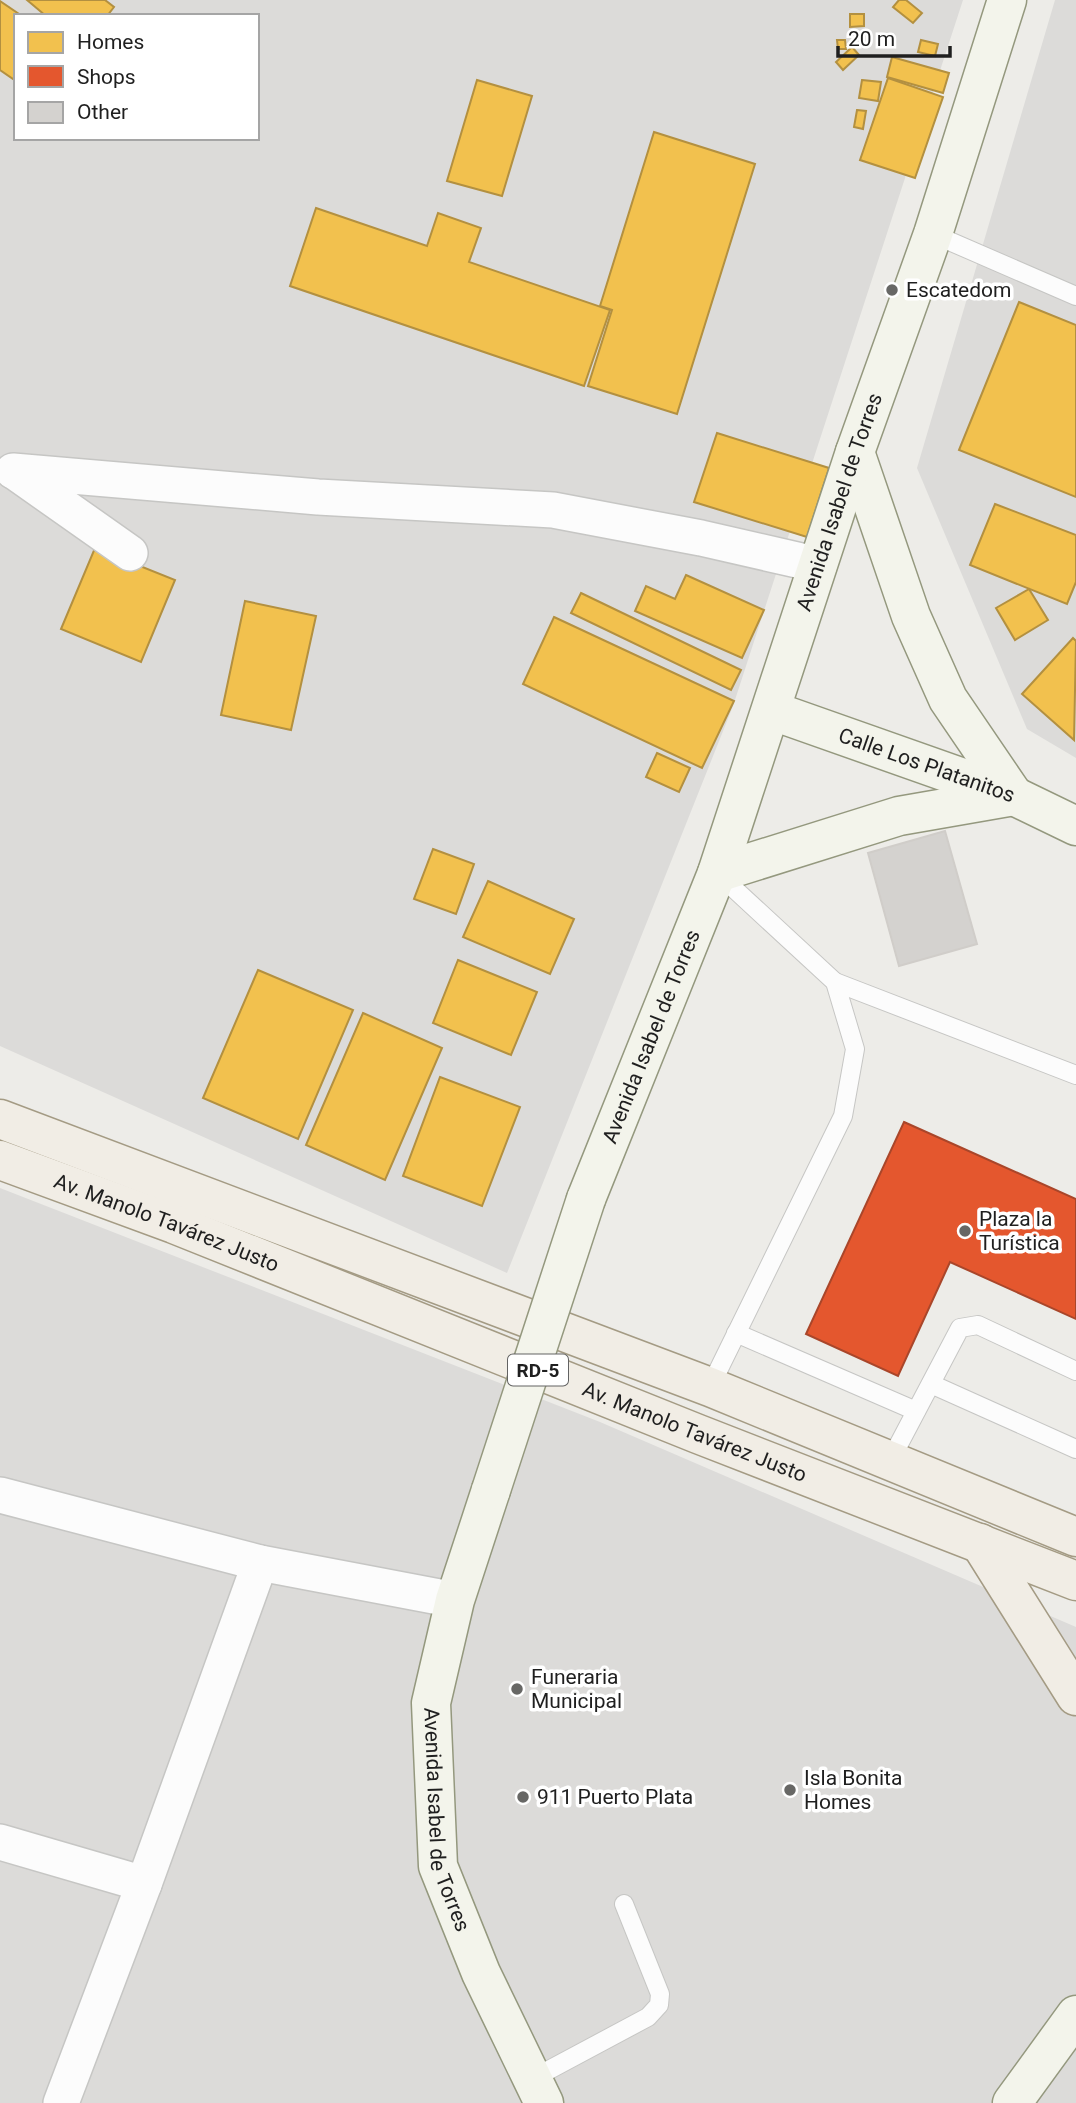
<svg xmlns="http://www.w3.org/2000/svg" width="1076" height="2103" viewBox="0 0 1076 2103" font-family="Roboto,sans-serif">
<style>
.residential{fill:#dcdbd9;fill-rule:evenodd}
.homes{fill:#f2c14e;stroke:#b39040;stroke-width:2}
.shops{fill:#e4572e;stroke:#a9462a;stroke-width:2}
.building{fill:#d4d2cf;stroke:#d0cdc9;stroke-width:2}
.lines{fill:none;stroke-linecap:round;stroke-linejoin:round}
.lane-casing{stroke:#c6c6c4;stroke-width:20}
.street-casing{stroke:#c6c6c4;stroke-width:38}
.secondary-casing{stroke:#94987e;stroke-width:41}
.primary-casing{stroke:#a49b84;stroke-width:41}
.lane{stroke:#fcfcfc;stroke-width:18}
.street{stroke:#fcfcfc;stroke-width:35}
.secondary{stroke:#f3f4eb;stroke-width:38}
.primary{stroke:#f1ede5;stroke-width:38}
.secondary-bridge-casing{stroke:#94987e;stroke-width:41;stroke-linecap:butt}
.secondary-bridge{stroke:#f3f4eb;stroke-width:38}
.poi-dot{fill:#676765;stroke:#fff;stroke-width:2.5}
.labels{text-anchor:middle;dominant-baseline:central;stroke-width:7;stroke-linejoin:round;paint-order:stroke}
.shield{fill:#fff;stroke:#626262;stroke-width:2}
.shield-label{font-size:19px;font-weight:bold;fill:#1f1f1f}
.poi-label{font-size:21px;fill:#1f1f1f;stroke:#fff;text-anchor:start}
.street-label{font-size:21px;fill:#1f1f1f;stroke:#fff}
</style>
<rect width="100%" height="100%" fill="#edece8"/>
<g class="residential">
<path d="M0,0H963L733,706L507,1273L0,1046ZM16,16H257V138H16Z"/>
<path d="M1055,0H1076V758L1027,729L917,468Z"/>
<path d="M0,1188L600,1422L1076,1627V2103H0Z"/>
</g>
<g class="homes">
<path d="M27,0H105L114,7L107,16H46Z"/>
<path d="M899,0H906L922,13L913,23L893,7Z"/>
<path d="M0,1L22,16H16V81L0,70Z"/>
<path d="M850,14H864V26L850,27Z"/>
<path d="M837,40H845L846,49H838Z"/>
<path d="M921,40L938,44L935,56L918,52Z"/>
<path d="M852,47L859,55L843,70L836,62Z"/>
<path d="M892,57L949,73L943,93L887,77Z"/>
<path d="M888,78L943,97L915,178L860,160Z"/>
<path d="M477,80L532,96L502,196L447,181Z"/>
<path d="M862,80L881,82L878,101L859,98Z"/>
<path d="M857,110L866,111L863,129L854,127Z"/>
<path d="M654,132L755,164L677,414L588,386L612,310L600,306Z"/>
<path d="M316,208L427,246L438,213L481,228L469,262L610,310L584,386L290,286Z"/>
<path d="M1019,302L1076,325V497L959,450Z"/>
<path d="M717,433L829,468L807,537L694,502Z"/>
<path d="M995,504L1076,535V582L1067,604L970,565Z"/>
<path d="M95,548L175,580L141,662L61,629Z"/>
<path d="M686,575L764,610L742,658L635,611L646,586L675,599Z"/>
<path d="M1029,589L1048,620L1015,640L996,608Z"/>
<path d="M581,593L741,670L731,690L571,613Z"/>
<path d="M245,601L316,616L291,730L221,715Z"/>
<path d="M554,617L734,701L702,768L523,684Z"/>
<path d="M1073,638L1076,641L1074,740L1022,694Z"/>
<path d="M657,753L690,768L679,792L646,777Z"/>
<path d="M433,849L474,864L456,914L414,899Z"/>
<path d="M488,881L574,919L550,974L463,937Z"/>
<path d="M458,960L537,992L511,1055L433,1023Z"/>
<path d="M258,970L353,1010L298,1139L203,1098Z"/>
<path d="M363,1013L442,1048L385,1180L306,1145Z"/>
<path d="M440,1077L520,1107L482,1206L403,1176Z"/>
</g>
<path class="shops" d="M904,1122L1076,1199V1319L950,1262L898,1376L806,1334Z"/>
<path class="building" d="M945,831L977,944L899,966L868,853Z"/>
<g class="lines">
<g class="lane-casing">
<g id="lane">
<path d="M933,234L1076,296"/>
<path d="M835,982L1076,1075"/>
<path d="M736,1333L916,1411"/>
<path d="M931,1384L1076,1449"/>
<path d="M710,1387L843,1116L855,1049L835,982L717,873"/>
<path d="M891,1459L960,1328L978,1325L1076,1371"/>
<path d="M532,2079L648,2017L659,2005L660,1994L624,1904"/>
</g>
</g>
<g class="street-casing">
<g id="street">
<path d="M13,471L318,497L553,510L701,538L819,565"/>
<path d="M15,472L130,553"/>
<path d="M0,1495L260,1563L455,1600"/>
<path d="M0,1842L144,1884"/>
<path d="M61,2103L144,1884L260,1563"/>
</g>
</g>
<g class="secondary-casing">
<g id="secondary">
<path id="s1" d="M773,711L1014,796L1076,826"/>
<path d="M717,873L899,816L1014,796L948,699L911,616L855,452"/>
<path id="s2" d="M586,1199L717,873L855,452L933,234L1007,0"/>
<path id="s3" d="M491,1490L455,1600L431,1703L438,1866L481,1973L544,2103"/>
<path d="M1012,2103L1076,2015"/>
</g>
</g>
<g class="primary-casing">
<g id="primary">
<path d="M0,1119L710,1387L1076,1537"/>
<path id="s4" d="M0,1160L174,1224L698,1434L1076,1581"/>
<path d="M980,1543L1076,1696"/>
</g>
</g>
<use href="#lane" class="lane"/>
<use href="#street" class="street"/>
<use href="#secondary" class="secondary"/>
<use href="#primary" class="primary"/>
<g class="secondary-bridge-casing">
<path id="secondary-bridge" d="M491,1490L586,1199"/>
</g>
<use href="#secondary-bridge" class="secondary-bridge"/>
</g>
<g class="poi-dot">
<circle cx="892" cy="290" r="7"/>
<circle cx="965" cy="1231" r="7"/>
<circle cx="517" cy="1689" r="7"/>
<circle cx="790" cy="1790" r="7"/>
<circle cx="523" cy="1797" r="7"/>
</g>
<g class="labels">
<rect class="shield" x="508" y="1354.5" width="60" height="31" rx="5"/>
<g class="shield-label">
<text x="538" y="1370">RD-5</text>
</g>
<g class="poi-label">
<text x="906" y="290">Escatedom</text>
<text x="979" y="1219">Plaza la<tspan x="979" dy="24">Turística</tspan></text>
<text x="531" y="1677">Funeraria<tspan x="531" dy="24">Municipal</tspan></text>
<text x="804" y="1778">Isla Bonita<tspan x="804" dy="24">Homes</tspan></text>
<text x="537" y="1797">911 Puerto Plata</text>
</g>
<g class="street-label">
<text stroke="none"><textPath href="#s2" startOffset="742">Avenida Isabel de Torres</textPath></text>
<text stroke="none"><textPath href="#s1" startOffset="163">Calle Los Platanitos</textPath></text>
<text stroke="none"><textPath href="#s2" startOffset="175">Avenida Isabel de Torres</textPath></text>
<text stroke="none"><textPath href="#s4" startOffset="178">Av. Manolo Tavárez Justo</textPath></text>
<text stroke="none"><textPath href="#s4" startOffset="746">Av. Manolo Tavárez Justo</textPath></text>
<text stroke="none"><textPath href="#s3" startOffset="340">Avenida Isabel de Torres</textPath></text>
</g>
</g>
<rect x="14" y="14" width="245" height="126" fill="#ffffff" stroke="#a5a5a5" stroke-width="2"/>
<rect x="28" y="32" width="35" height="21" fill="#f2c14e" stroke="#a5a5a5" stroke-width="2"/>
<text x="77" y="49" font-size="21" fill="#1f1f1f">Homes</text>
<rect x="28" y="66" width="35" height="21" fill="#e4572e" stroke="#a5a5a5" stroke-width="2"/>
<text x="77" y="84" font-size="21" fill="#1f1f1f">Shops</text>
<rect x="28" y="102" width="35" height="21" fill="#d4d2cf" stroke="#a5a5a5" stroke-width="2"/>
<text x="77" y="119" font-size="21" fill="#1f1f1f">Other</text>
<path d="M838 46v10h112v-10" fill="none" stroke="#1f1f1f" stroke-width="3.5"/>
<text x="848" y="46" font-size="21" fill="#1f1f1f" stroke="#ffffff" stroke-width="5" paint-order="stroke">20 m</text>
</svg>
